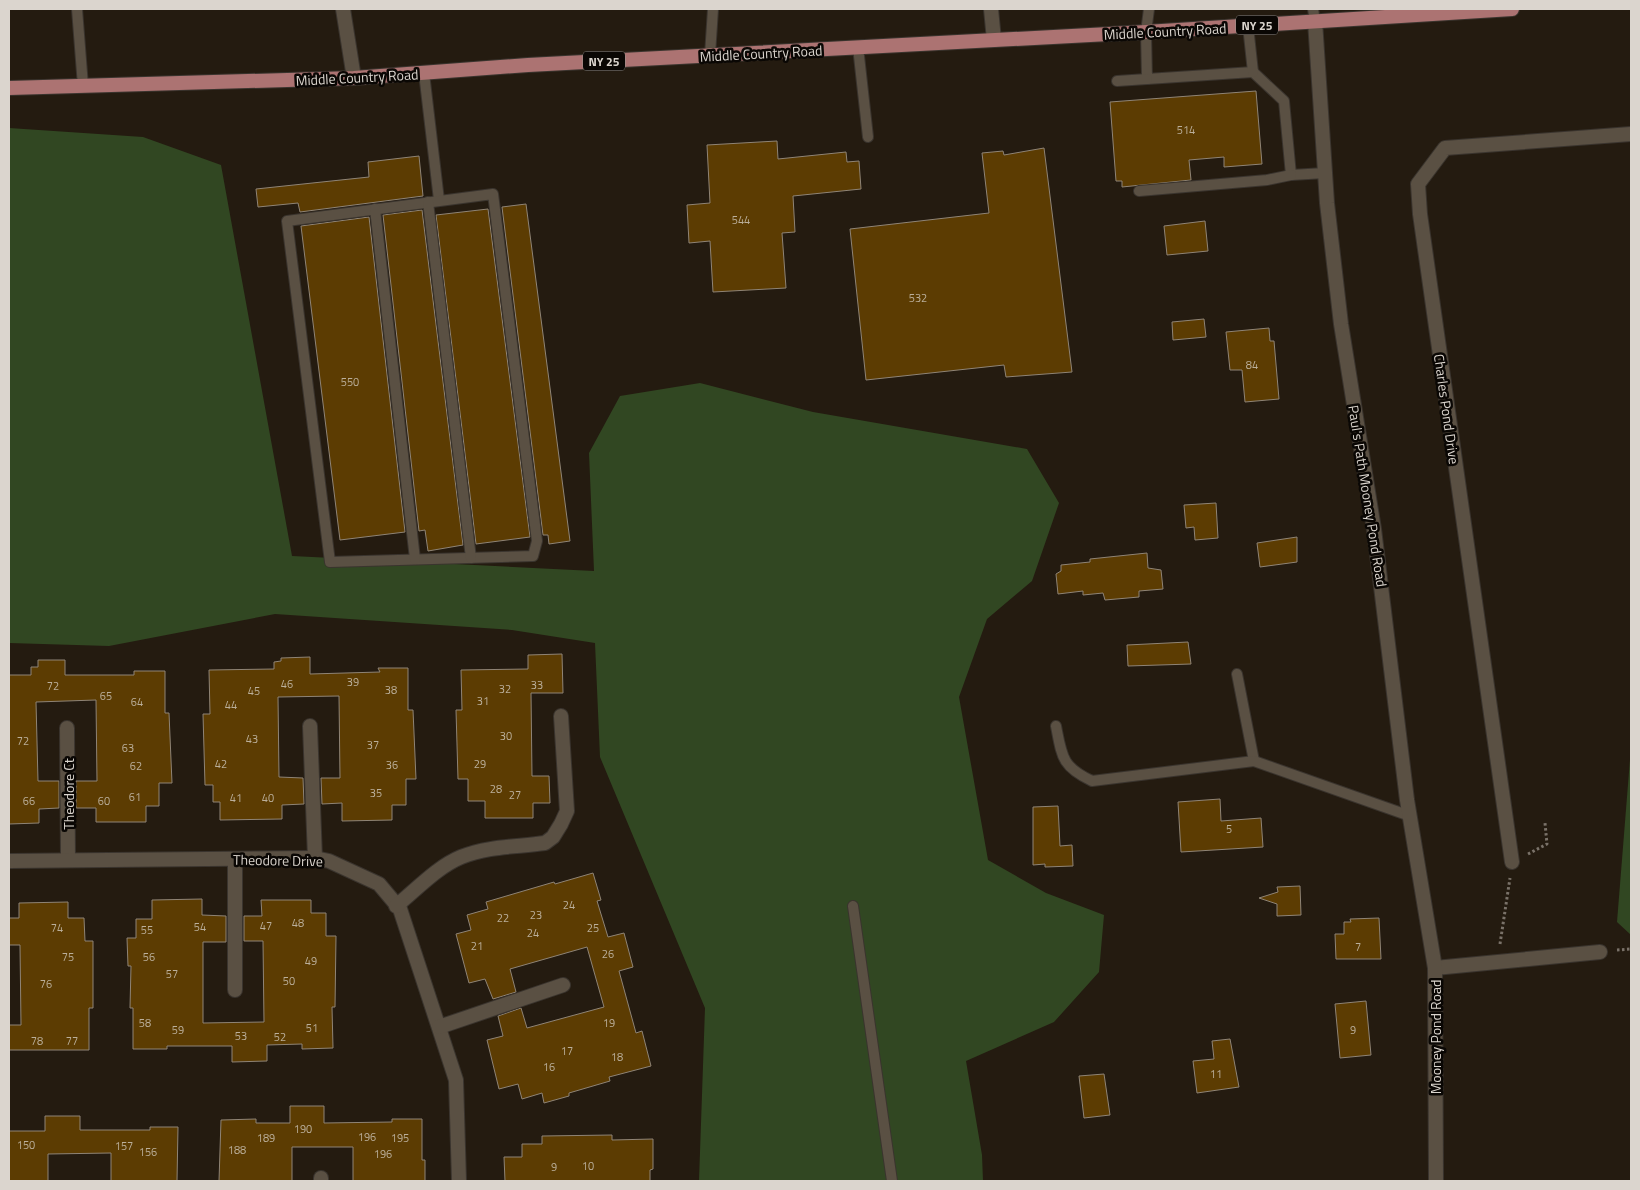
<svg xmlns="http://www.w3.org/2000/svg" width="1640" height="1190" viewBox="0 0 1640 1190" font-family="'Titillium Web',sans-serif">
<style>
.green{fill:#314722}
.building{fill:#5c3c02;stroke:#8f8476}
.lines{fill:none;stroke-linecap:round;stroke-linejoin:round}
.service-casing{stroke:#3a342e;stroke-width:12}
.minor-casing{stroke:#3a342e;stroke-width:16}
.tertiary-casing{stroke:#3a342e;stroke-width:16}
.primary-casing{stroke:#3a342e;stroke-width:16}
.path{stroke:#7a7269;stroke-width:3;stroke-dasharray:2.5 2.5;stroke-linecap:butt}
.service{stroke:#5a5043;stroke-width:10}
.minor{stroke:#5a5043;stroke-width:14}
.tertiary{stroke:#5a5043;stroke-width:14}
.primary{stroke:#ac7372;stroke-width:14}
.labels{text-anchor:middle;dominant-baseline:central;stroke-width:5;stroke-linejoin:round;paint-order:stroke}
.number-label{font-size:11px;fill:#bbaf9b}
.shield{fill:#0a0704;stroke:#9c9791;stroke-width:1}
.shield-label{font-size:12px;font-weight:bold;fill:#dbd5ce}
.street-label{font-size:14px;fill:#dbd5ce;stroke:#0a0704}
</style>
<rect width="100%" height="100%" fill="#241b10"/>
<g class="green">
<path d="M9,128L143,137L221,165L292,556L594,571L589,453L620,396L700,383L813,412L1027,449L1059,503L1032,581L987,619L959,697L988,860L1046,893L1104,915L1099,972L1054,1022L966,1061L982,1155L983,1181H699L705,1008L600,757L595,643L512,630L275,614L109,646L9,643Z"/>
<path d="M1631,747V935L1617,922Z"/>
</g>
<g class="building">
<path d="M1256,91L1262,164L1224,167V157L1189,160L1191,180L1122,187V181H1116L1110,102Z"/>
<path d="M777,141L778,159L846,152L847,162L859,161L861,189L793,196L795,232L782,233L786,288L713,292L710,241L689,243L687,205L710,203L707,145Z"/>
<path d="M1044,148L1072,372L1006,377L1004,365L866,380L850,229L989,213L982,153L1003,151L1004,155Z"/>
<path d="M419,156L423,196L300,212L298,203L258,207L256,189L369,177L368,162Z"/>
<path d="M526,204L570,541L549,544L548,535H543L502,207Z"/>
<path d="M488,209L530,537L476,544L436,215Z"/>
<path d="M422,210L463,545L428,551L425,530L419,531L383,215Z"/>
<path d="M369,217L405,532L340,540L301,226Z"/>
<path d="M1205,221L1208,251L1167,255L1164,226Z"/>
<path d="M1204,319L1206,337L1173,340L1172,322Z"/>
<path d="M1269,328L1270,341H1274L1279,399L1245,402L1242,370H1230L1226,332Z"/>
<path d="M1216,503L1218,538L1195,540L1194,527L1186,528L1184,505Z"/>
<path d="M1297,537V562L1260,567L1257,543Z"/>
<path d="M1147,553L1148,568L1161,570L1163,589L1139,591V597L1105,600L1103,593L1083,595V591L1058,594L1056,574L1061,571V565L1090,562V559Z"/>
<path d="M1188,642L1191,664L1128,666L1127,645Z"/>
<path d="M562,654L563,693H531L532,776H549L550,803H533V818H485V801H468V779H458L456,710H462L461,670L528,669V655Z"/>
<path d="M310,657V674L380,672L378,668H408V710H413L416,779H406V805H392V820L342,821V803L322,804L321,778H340L339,696L278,697L279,777L303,778L304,804L282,805V819L220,820V802H213V785H205L203,714H210L209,670L274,669V662L281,661V658Z"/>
<path d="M38,660H65V675H134V671H165V713H169L172,783H159V806H146V822H96V808H76V781H97L96,700L36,702L38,781H59V808L39,809V823L9,824V675H31V667H38Z"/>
<path d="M1220,799L1221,821L1261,818L1263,847L1181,852L1178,802Z"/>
<path d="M1058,806L1060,846L1072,845L1073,866L1045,867V864L1033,865V807Z"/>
<path d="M593,873L601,900L597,901L608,937L624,933L633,967L619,971L636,1033L642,1031L651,1066L609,1077L610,1081L569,1093V1096L544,1103L542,1093L522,1099L518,1084L499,1089L487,1040L503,1036L498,1016L521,1008L527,1028L604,1007L587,947L510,969L516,992L493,999L485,979L469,983L456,934L471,930L467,915L488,909L486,902L554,882L555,884Z"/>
<path d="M1300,886L1301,915L1277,916V904L1259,898L1278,892L1277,887Z"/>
<path d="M202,899V915L226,916V942H203V1023L264,1022L263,941H244V916H262L261,900H311V913H326V936H336L335,1007H332L333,1048L302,1049V1044L267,1045V1061L232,1062V1046H167V1049H133V1008H130L131,966H128L127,938H136V919H152V900Z"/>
<path d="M68,902V918H84L85,941H93V1008H89V1050H9V1025H21L20,945H9V918H19V903Z"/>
<path d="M1379,918L1381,959H1336L1335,934H1344V922H1351L1350,919Z"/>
<path d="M1366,1001L1371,1055L1340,1058L1335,1004Z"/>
<path d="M1230,1039L1239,1087L1197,1093L1193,1061L1214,1059L1212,1041Z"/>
<path d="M1104,1074L1110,1115L1084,1118L1079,1076Z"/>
<path d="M290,1106H324V1123L392,1122V1119H422V1160H425V1181H353V1147H292V1181H219L221,1120L256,1119V1123H290Z"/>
<path d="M45,1116H80V1130H150V1127H178L177,1181H111V1153L48,1154V1181H9V1131H45Z"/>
<path d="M612,1135V1140L653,1139V1169L650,1170V1181H505L504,1157H522V1144H542V1136Z"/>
</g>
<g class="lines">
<g class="service-casing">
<g id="service">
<path d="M77,9L83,86"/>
<path d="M1149,9L1146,32L1147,79L1253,72L1284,101L1291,175L1325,173"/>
<path d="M1313,9L1315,21"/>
<path d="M1248,26L1253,72"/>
<path d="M858,47L868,137"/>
<path d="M710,55L713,9"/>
<path d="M424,73L439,200"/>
<path d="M1117,81L1147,79"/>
<path d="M1139,191L1267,180L1291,175"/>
<path d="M493,194L537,541L533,556L330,562L287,221Z"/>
<path d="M428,202L471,558"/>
<path d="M375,209L415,559"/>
<path d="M1237,674L1254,761"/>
<path d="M1056,726C1062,757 1062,767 1092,781L1254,761L1410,816"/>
<path d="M853,906L892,1181"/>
</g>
</g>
<g class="minor-casing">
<g id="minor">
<path d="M343,9L354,78"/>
<path d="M991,9L994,40"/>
<path d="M310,726L315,858"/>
<path d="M67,728L68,860"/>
<path d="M9,861L315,858L329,861L379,884L400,909L456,1080L459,1181"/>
<path d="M1512,862L1420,214L1418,184L1445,148L1631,134"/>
<path d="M396,906C417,889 437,867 461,857C488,846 517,847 545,843L553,837L561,824L567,811L561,716"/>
<path d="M1435,968L1600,952"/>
<path d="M235,990V859"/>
<path d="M439,1027L563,985"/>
<path d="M321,1178V1181"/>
</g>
</g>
<g class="tertiary-casing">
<path id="tertiary" d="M1315,21L1327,203L1341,324L1374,529L1407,800L1435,968L1436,1181"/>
</g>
<g class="primary-casing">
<path id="primary" d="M9,88L354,78L528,65L1146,32L1512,9"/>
</g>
<g class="path">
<path d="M1528,854L1547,844L1545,823"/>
<path d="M1500,944L1510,878"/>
<path d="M1617,950L1631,949"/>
</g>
<use href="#service" class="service"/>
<use href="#minor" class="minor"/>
<use href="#tertiary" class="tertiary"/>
<use href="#primary" class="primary"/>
</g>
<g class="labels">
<g class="number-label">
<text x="1186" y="130">514</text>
<text x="741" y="220">544</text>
<text x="918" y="298">532</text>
<text x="1252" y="365">84</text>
<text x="350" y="382">550</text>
<text x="353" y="682">39</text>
<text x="287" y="684">46</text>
<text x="537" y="685">33</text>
<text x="53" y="686">72</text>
<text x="505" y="689">32</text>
<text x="391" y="690">38</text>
<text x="254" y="691">45</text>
<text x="106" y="696">65</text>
<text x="483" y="701">31</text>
<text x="137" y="702">64</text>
<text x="231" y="705">44</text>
<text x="506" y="736">30</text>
<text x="252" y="739">43</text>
<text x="23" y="741">72</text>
<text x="373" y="745">37</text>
<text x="128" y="748">63</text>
<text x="221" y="764">42</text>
<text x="480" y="764">29</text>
<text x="392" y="765">36</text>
<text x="136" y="766">62</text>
<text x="496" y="789">28</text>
<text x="376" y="793">35</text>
<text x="515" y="795">27</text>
<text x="135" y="797">61</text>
<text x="236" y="798">41</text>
<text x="268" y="798">40</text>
<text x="29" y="801">66</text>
<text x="104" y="801">60</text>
<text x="1229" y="829">5</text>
<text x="569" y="905">24</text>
<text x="536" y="915">23</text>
<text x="503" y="918">22</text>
<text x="298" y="923">48</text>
<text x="266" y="926">47</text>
<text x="200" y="927">54</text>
<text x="57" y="928">74</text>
<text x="593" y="928">25</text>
<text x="147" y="930">55</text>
<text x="533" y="933">24</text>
<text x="477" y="946">21</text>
<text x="1358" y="947">7</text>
<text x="608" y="954">26</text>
<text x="68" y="957">75</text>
<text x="149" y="957">56</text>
<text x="311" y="961">49</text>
<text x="172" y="974">57</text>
<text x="289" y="981">50</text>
<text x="46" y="984">76</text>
<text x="145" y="1023">58</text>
<text x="609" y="1023">19</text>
<text x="312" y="1028">51</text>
<text x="178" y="1030">59</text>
<text x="1353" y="1030">9</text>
<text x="241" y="1036">53</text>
<text x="280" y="1037">52</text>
<text x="37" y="1041">78</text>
<text x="72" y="1041">77</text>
<text x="567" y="1051">17</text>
<text x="617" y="1057">18</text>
<text x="549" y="1067">16</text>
<text x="1216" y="1074">11</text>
<text x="303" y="1129">190</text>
<text x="367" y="1137">196</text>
<text x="266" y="1138">189</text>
<text x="400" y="1138">195</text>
<text x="26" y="1145">150</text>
<text x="124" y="1146">157</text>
<text x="237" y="1150">188</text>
<text x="148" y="1152">156</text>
<text x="383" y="1154">196</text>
<text x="588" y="1166">10</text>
<text x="554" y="1167">9</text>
</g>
<g class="shield">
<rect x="1236" y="15.5" width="42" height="19" rx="4"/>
<rect x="583" y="51.5" width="42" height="19" rx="4"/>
</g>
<g class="shield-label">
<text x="1257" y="25">NY 25</text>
<text x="604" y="61">NY 25</text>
</g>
<g class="street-label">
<text transform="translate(1165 31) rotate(-3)">Middle Country Road</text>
<text transform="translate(761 53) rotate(-3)">Middle Country Road</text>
<text transform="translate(357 77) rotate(-3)">Middle Country Road</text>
<text transform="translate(1447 409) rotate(82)">Charles Pond Drive</text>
<text transform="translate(1368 496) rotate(81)">Paul's Path Mooney Pond Road</text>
<text transform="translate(68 794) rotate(-90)">Theodore Ct</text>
<text transform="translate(278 860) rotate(1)">Theodore Drive</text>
<text transform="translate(1435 1037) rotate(-90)">Mooney Pond Road</text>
</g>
</g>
<rect width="1640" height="1190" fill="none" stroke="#dbd5ce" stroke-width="20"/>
</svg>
